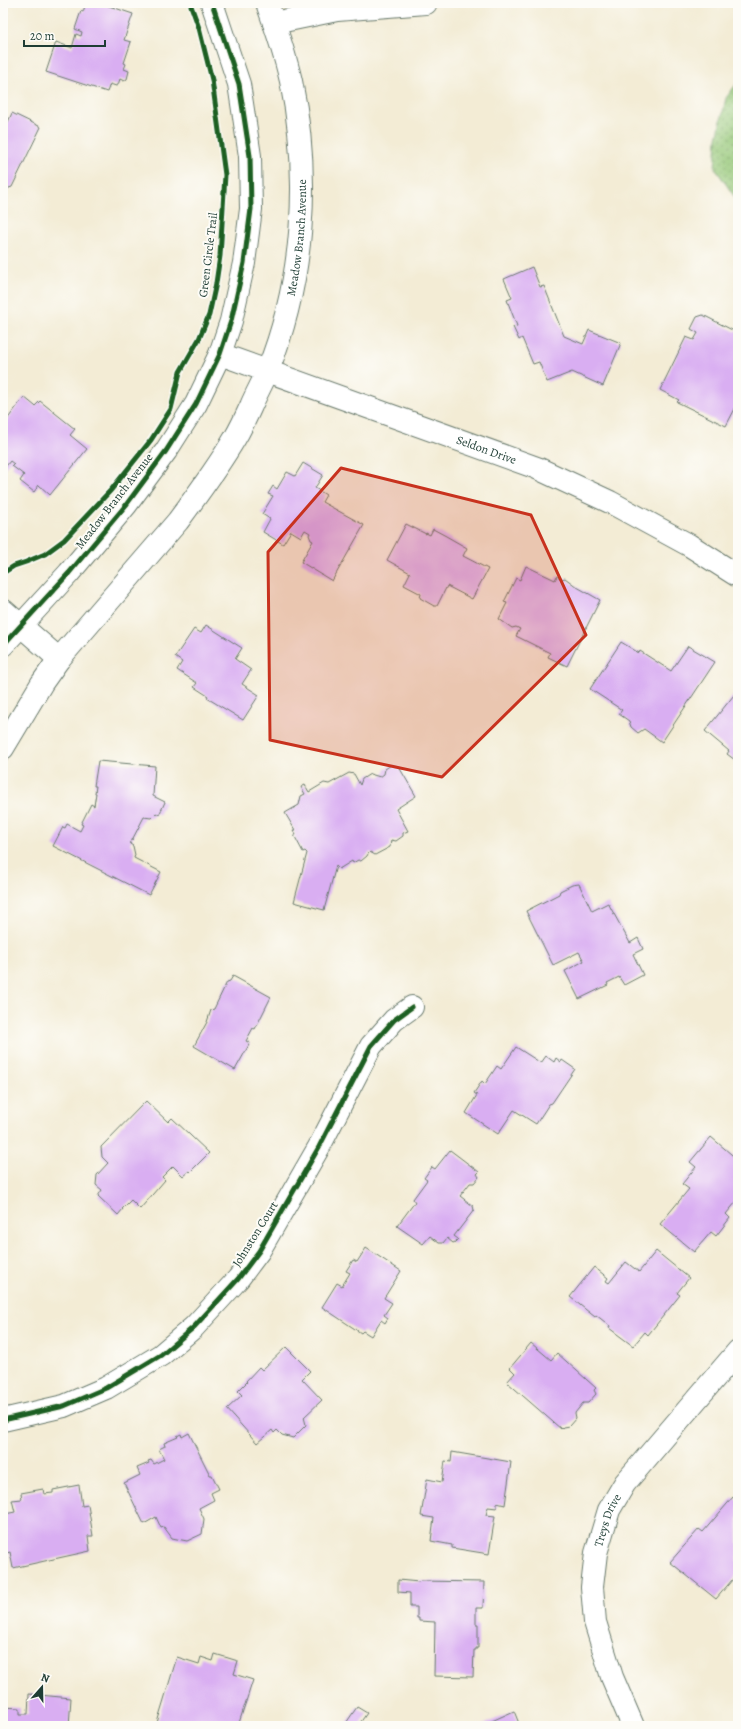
<svg xmlns="http://www.w3.org/2000/svg" width="741" height="1729" viewBox="0 0 741 1729" font-family="Alegreya,serif">
<style>
.grass{fill:url(#grass-dots);stroke:#5a8256}
.building{fill:#d9aef2}
.lines{fill:none;stroke-linecap:round;stroke-linejoin:round}
.street-casing{stroke:#697a6c;stroke-width:24}
.secondary-casing{stroke:#697a6c;stroke-width:24}
.street{stroke:#fff;stroke-width:22}
.secondary{stroke:#fff;stroke-width:22}
.cycleway-casing{stroke:#fdfcf7;stroke-width:8}
.cycleway{stroke:#1b5e20;stroke-width:5}
.marked{fill:#c8321e;fill-opacity:0.2;stroke:#c8321e;stroke-width:3;stroke-linejoin:round}
.labels{text-anchor:middle;dominant-baseline:central;stroke-width:4;stroke-linejoin:round;paint-order:stroke}
.street-label{font-size:12px;fill:#1f3d34;stroke:#fdfcf7}
</style>
<defs>
<pattern id="grass-dots" width="8" height="8" patternUnits="userSpaceOnUse"><rect width="8" height="8" fill="#95c778"/><path d="M2 2h.1M6 6h.1" fill="none" stroke="#79a363" stroke-width="1.8" stroke-linecap="round"/></pattern>
</defs>
<rect width="100%" height="100%" fill="#fdfcf7"/>
<filter id="ink" filterUnits="userSpaceOnUse"><feTurbulence type="fractalNoise" baseFrequency=".025" numOctaves="2"/><feDisplacementMap in="SourceGraphic" scale="8" xChannelSelector="R" yChannelSelector="G"/><feConvolveMatrix kernelMatrix="1 2 1 2 8 2 1 2 1" color-interpolation-filters="sRGB"/></filter>
<filter id="wash" filterUnits="userSpaceOnUse"><feTurbulence type="fractalNoise" baseFrequency=".012" numOctaves="4" result="noise"/><feDisplacementMap in="SourceGraphic" scale="16" xChannelSelector="R" yChannelSelector="G"/><feGaussianBlur stdDeviation="0.9" result="paint"/><feColorMatrix in="noise" values="0 0 0 0 0 0 0 0 0 0 0 0 0 0 0 0 0 1.4 0 .05"/><feComposite in="paint" operator="in"/></filter>
<g filter="url(#wash)">
<rect width="100%" height="100%" fill="#f3ecd5"/>
<path class="grass" d="M738,82V202L715,168L717,138L726,98Z"/>
<g id="blocks">
<g class="building">
<path d="M86,3H100L133,14L124,40L131,42L124,63L126,64L124,69L129,71L127,79L124,81L120,79L118,85L116,86L110,84L107,92L46,72L56,42L72,48L76,34L81,36L82,32L75,29L81,11L83,12Z"/>
<path d="M12,113L41,127L12,187L6,189L3,188V120L8,122Z"/>
<path d="M532,267L540,287L544,286L564,336L583,344L589,330L621,343L603,386L572,372L547,382L539,362L533,364L522,338L519,340L513,327L517,326L507,300L512,298L504,279Z"/>
<path d="M703,315L736,332L738,330V403L726,426L677,402L679,400L660,390L686,337L694,340L698,333L691,329L697,317Z"/>
<path d="M24,397L35,406L40,401L75,429L70,435L87,449L50,495L39,485L34,492L20,481L24,475L12,466L14,464L10,461L3,470V425Z"/>
<path d="M303,463L323,475L315,488L326,495L322,502L364,525L332,581L301,562L313,541L311,540L309,535L310,533L305,530L301,537L291,531L283,544L263,532L270,519L262,514L273,496L268,494L273,486L277,489L287,472L295,476Z"/>
<path d="M406,524L426,534V533L430,535L433,529L446,536L467,548L463,556L488,569L472,599L447,586L437,606H434L420,598L421,594L404,585L410,573L387,560Z"/>
<path d="M526,566L555,580L557,576L562,579L565,578L577,587L600,600L567,666L548,657L550,653L516,636L520,629L516,627L512,628L499,619L507,603L504,602L516,578L520,580Z"/>
<path d="M206,625L242,648L235,659L251,670L242,684L259,695L243,720L207,698L208,696L194,687L197,683L177,670L182,662L175,657L194,629L201,633Z"/>
<path d="M621,642L639,653L640,651L671,671L688,646L715,662L662,742L644,729L638,733L631,727L629,721L619,714L622,710L590,689Z"/>
<path d="M738,690V758L735,760L727,754L729,751L705,731Z"/>
<path d="M98,761L155,766L153,796L165,802L159,815L156,813L151,818L144,817L130,844L133,846L135,855L134,858L161,872L149,895L53,846L63,827L65,828L67,824L80,831L83,825L81,824L91,804L94,806L96,793H95L96,786H94Z"/>
<path d="M391,765L399,767L416,796L396,809L408,831L403,833V836L396,841L391,840L390,847L375,855L370,852L368,854L367,856L361,861L358,860L353,863L352,861L339,869L336,866L324,910L294,902L307,853L305,851L303,852L294,835H296L293,830H295L285,813L299,805L301,796L305,794L301,787L305,785L309,792L324,783L329,784L349,773L354,774L360,785L362,779L370,774L380,777L384,774L385,769Z"/>
<path d="M579,884L592,911L608,903L630,943L638,938L643,949L633,954L643,975L624,985L619,977L607,983L608,985L579,999L565,971L584,961L579,952L553,965L526,911L559,894L560,891L572,885Z"/>
<path d="M233,976L271,997L255,1029L253,1028L246,1041L250,1043L235,1070L194,1046L207,1022L211,1010L214,1009L227,982L230,981Z"/>
<path d="M516,1047L541,1063L546,1056L554,1062L556,1058L561,1062L562,1060L575,1069L552,1103L549,1104L536,1124L514,1110L498,1134L466,1113L477,1095L474,1093L482,1081L485,1084L497,1066L501,1069Z"/>
<path d="M146,1101L168,1122L172,1118L209,1153L190,1172L189,1171L183,1176L173,1166L162,1177L165,1180L140,1209L131,1200L122,1209H123L118,1215L98,1196L102,1190L96,1185L97,1175L108,1163L102,1157L101,1147Z"/>
<path d="M711,1137L738,1160V1204L736,1202L726,1214L730,1218L716,1236L711,1232L694,1252L660,1224L689,1189L682,1184L696,1167L690,1162Z"/>
<path d="M450,1150L479,1172L477,1174L479,1177L474,1183H470L460,1196L473,1206L474,1210L454,1236L458,1239L455,1242L453,1243L447,1238L443,1243H439L430,1236L423,1244L397,1226L415,1202L413,1199L427,1180L424,1178L432,1167L435,1169Z"/>
<path d="M366,1248L401,1271L384,1298L392,1303L384,1315L388,1318L385,1323L381,1320L371,1336L363,1331L361,1333L322,1307L337,1283L342,1286L350,1273L346,1271L353,1260L357,1262Z"/>
<path d="M656,1251L689,1278L677,1293L680,1295L648,1335L645,1332L633,1346L609,1328L610,1326L596,1315L595,1317L570,1297L594,1267L608,1278L606,1281L609,1283L626,1262L639,1272Z"/>
<path d="M531,1343L551,1360L557,1353L596,1388L594,1390L596,1394L588,1403H583L575,1413L576,1418L569,1426L563,1427L561,1429L507,1382L515,1373L510,1368Z"/>
<path d="M286,1347L310,1371L302,1379L322,1400L304,1417L306,1425L293,1438L282,1435L277,1430L274,1433L272,1430L257,1443L227,1409L242,1395L238,1391L247,1382L246,1381L259,1367L262,1370Z"/>
<path d="M189,1433L210,1475H212L219,1489L211,1493L214,1500L199,1508L204,1519L202,1534L187,1541L172,1538L164,1527L161,1528L156,1517L144,1524L124,1483L140,1475L137,1468L149,1463L148,1461L151,1460L154,1464L164,1459L159,1449L165,1446L164,1443L178,1437L177,1436L181,1434L182,1437Z"/>
<path d="M452,1452L511,1462L505,1505L497,1503V1508L488,1507L486,1515L495,1516L489,1554L452,1548V1545L431,1541L434,1518L421,1516L427,1479L442,1482L445,1461L451,1462Z"/>
<path d="M79,1485L82,1506L88,1505L93,1536H88L90,1551L13,1568L10,1552L4,1554L3,1509H5V1514L15,1512L12,1500L22,1499L21,1493L43,1489L44,1494L53,1493V1490Z"/>
<path d="M733,1497L738,1501V1557L736,1560L738,1562V1573L716,1599L670,1562L699,1529L703,1532Z"/>
<path d="M398,1580L419,1582L420,1581L484,1582L483,1608H476V1624H478V1648H476V1650H474L473,1677L434,1676L435,1622L419,1621V1618H417V1607H410V1593L398,1592Z"/>
<path d="M215,1654L238,1661L234,1674L253,1680L238,1726H205L192,1722L191,1726H156L177,1657L199,1664L201,1657L213,1661Z"/>
<path d="M29,1694L71,1698L69,1726H3V1707L20,1708V1714H28Z"/>
<path d="M357,1707L367,1713L360,1723L364,1726H344Z"/>
<path d="M514,1711L520,1726H481Z"/>
</g>
</g>
</g>
<g filter="url(#ink)">
<use href="#blocks" fill-opacity="0" stroke="#697a6c" stroke-width="1"/>
<g class="lines">
<g class="street-casing">
<g id="street">
<path d="M274,23L337,10L426,3"/>
<path id="s1" d="M220,354L537,468L610,502L689,545L738,576"/>
<path d="M3,1420L64,1406L106,1388L161,1355L194,1327L238,1279L259,1251L319,1147L371,1046L394,1020L412,1007"/>
<path id="s2" d="M633,1726L612,1677L595,1622L592,1587L596,1553L609,1510L625,1483L738,1351"/>
</g>
</g>
<g class="secondary-casing">
<g id="secondary">
<path d="M3,610L59,659"/>
<path d="M3,645L69,573L126,505L166,451L196,404L220,354L231,321L244,263L251,209L250,156L239,84L212,3"/>
<path id="s3" d="M3,748L42,683L59,659L178,521C198,494 218,467 235,438C241,428 246,417 251,406C256,394 263,382 268,370C304,279 311,177 291,81C285,55 276,28 267,3"/>
</g>
</g>
<use href="#street" class="street"/>
<use href="#secondary" class="secondary"/>
<g class="cycleway-casing">
<g id="cycleway">
<path d="M3,573L14,566L26,562L45,554L64,540L111,490L151,440L171,409L180,372L199,339L209,315L216,283L220,256L225,175L212,80L199,28L190,3"/>
<path d="M3,645L69,573L126,505L166,451L196,404L220,354L231,321L244,263L251,209L250,156L239,84L212,3"/>
<path d="M3,1420L64,1406L106,1388L161,1355L194,1327L238,1279L259,1251L319,1147L371,1046L394,1020L412,1007"/>
</g>
</g>
<use href="#cycleway" class="cycleway"/>
</g>
</g>
<path class="marked" d="M341,468L531,515L586,635L442,777L270,740L268,552Z"/>
<g class="labels">
<g class="street-label">
<text stroke="none"><textPath href="#s3" startOffset="600">Meadow Branch Avenue</textPath></text>
<text transform="translate(208 255) rotate(-83)">Green Circle Trail</text>
<text stroke="none"><textPath href="#s1" startOffset="283">Seldon Drive</textPath></text>
<text transform="translate(114 501) rotate(-52)">Meadow Branch Avenue</text>
<text transform="translate(255 1234) rotate(-58)">Johnston Court</text>
<text stroke="none"><textPath href="#s2" startOffset="215">Treys Drive</textPath></text>
</g>
</g>
<rect width="741" height="1729" fill="none" stroke="#fdfcf7" stroke-width="16"/>
<g transform="translate(42 1687) rotate(20)" stroke="#fdfcf7" stroke-width="3" paint-order="stroke">
<path d="M0-3L7 15L0 10L-7 15Z" fill="#1f3d34"/>
<text y="-6" font-size="11" font-weight="bold" text-anchor="middle" fill="#1f3d34">N</text>
</g>
<path d="M24 40v6h81v-6" fill="none" stroke="#1f3d34" stroke-width="2"/>
<text x="30" y="40" font-size="12" fill="#1f3d34" stroke="#fdfcf7" stroke-width="3" paint-order="stroke">20 m</text>
</svg>
